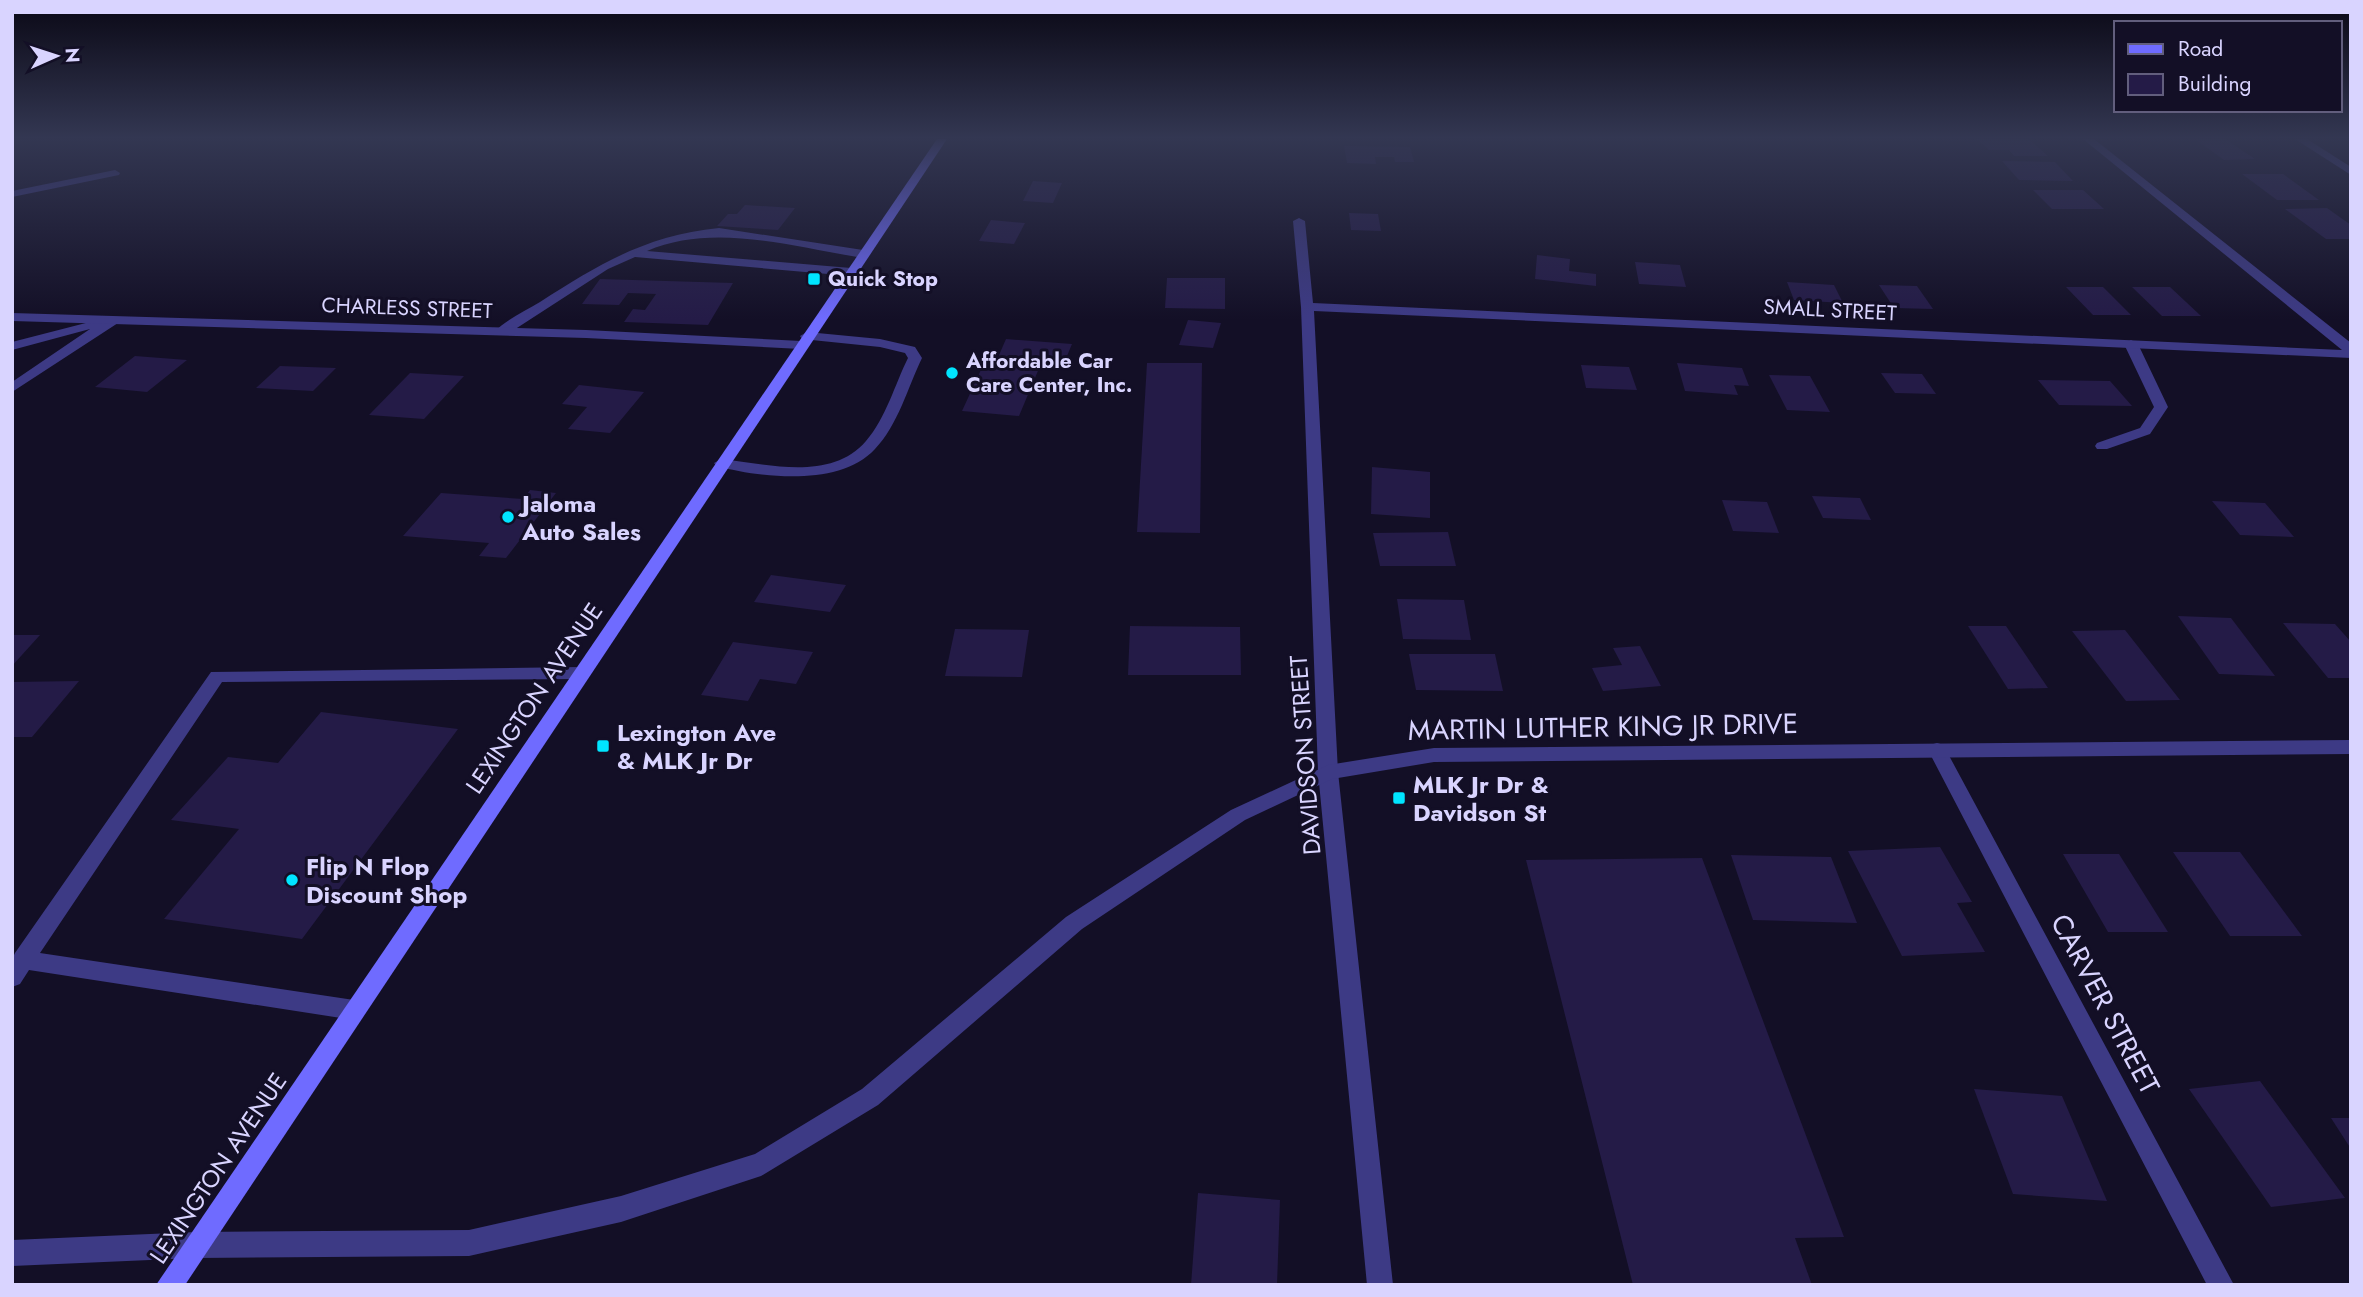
<svg xmlns="http://www.w3.org/2000/svg" width="2363" height="1297" viewBox="0 0 2363 1297" font-family="Jost,sans-serif">
<style>
.building{fill:#241b47}
.lines{fill:none;stroke-linecap:round;stroke-linejoin:round}
.service{fill:#3d3a85;fill-rule:evenodd}
.minor{fill:#3d3a85;fill-rule:evenodd}
.tertiary{fill:#3d3a85;fill-rule:evenodd}
.secondary{fill:#6f6bff;fill-rule:evenodd}
.poi-dot{fill:#00e5ff;stroke:#130f26;stroke-width:2.5}
.labels{text-anchor:middle;dominant-baseline:central;stroke-width:6;stroke-linejoin:round;paint-order:stroke}
.far-poi-label{font-size:21px;font-weight:bold;fill:#d9d4ff;stroke:#130f26;text-anchor:start}
.far-street-label{font-size:21px;fill:#d9d4ff;stroke:#130f26}
.poi-label{font-size:24px;font-weight:bold;fill:#d9d4ff;stroke:#130f26;text-anchor:start}
.street-label{font-size:24px;fill:#d9d4ff;stroke:#130f26}
.near-street-label{font-size:28px;fill:#d9d4ff;stroke:#130f26}
</style>
<rect width="100%" height="100%" fill="#130f26"/>
<g class="building">
<path d="M1977,139H2029L2048,156H2014L2009,150H1989Z"/>
<path d="M2195,139H2225L2255,159L2224,160Z"/>
<path d="M1344,146L1410,147L1414,162H1395L1394,157H1375L1376,164L1347,163Z"/>
<path d="M2002,161L2055,162L2073,181L2019,180Z"/>
<path d="M2242,174H2283L2319,200H2277Z"/>
<path d="M1033,181L1062,183L1053,203L1023,201Z"/>
<path d="M2033,190H2083L2104,209H2052Z"/>
<path d="M745,205L795,208L778,230L717,226L728,214H737Z"/>
<path d="M2327,208L2351,225V239H2326L2285,209Z"/>
<path d="M1349,213L1378,214L1381,231L1351,230Z"/>
<path d="M991,220L1025,223L1014,244L979,241Z"/>
<path d="M1537,255L1570,259L1569,271L1596,274V286L1535,279Z"/>
<path d="M1635,262L1680,265L1686,287L1639,284Z"/>
<path d="M1167,278H1225V309L1165,308Z"/>
<path d="M600,279L733,283L708,325L624,322L633,309L645,310L656,294L628,293L619,305L582,304Z"/>
<path d="M1787,282L1834,285L1843,303L1794,300Z"/>
<path d="M1879,285L1917,286L1933,309L1894,308Z"/>
<path d="M2066,287H2103L2131,315H2093Z"/>
<path d="M2132,287H2170L2201,316H2162Z"/>
<path d="M1188,320L1221,323L1213,348L1179,345Z"/>
<path d="M1006,339L1072,344L1062,368L1040,366L1019,416L962,411L985,361L996,362Z"/>
<path d="M135,356L187,360L147,392L95,387Z"/>
<path d="M1147,363H1202L1200,533L1137,532Z"/>
<path d="M1677,363L1742,368L1749,386L1734,385L1738,395L1685,391Z"/>
<path d="M1581,365L1629,367L1637,390L1586,388Z"/>
<path d="M280,366L336,368L313,391L256,388Z"/>
<path d="M410,373L464,376L424,419L369,415Z"/>
<path d="M1881,373L1922,374L1936,394L1895,393Z"/>
<path d="M1769,375L1810,376L1830,412L1787,410Z"/>
<path d="M2038,380L2110,381L2132,406L2059,405Z"/>
<path d="M579,385L644,392L610,433L568,429L587,407L562,404Z"/>
<path d="M1372,467L1430,472V518L1371,514Z"/>
<path d="M530,490L556,493L506,558L479,556L489,543L403,536L441,493L523,499Z"/>
<path d="M1812,496L1860,498L1871,520L1823,518Z"/>
<path d="M1722,500L1767,502L1779,533L1733,531Z"/>
<path d="M2212,501L2265,503L2294,537L2240,535Z"/>
<path d="M1448,532L1456,566H1380L1373,533Z"/>
<path d="M771,575L846,585L830,612L754,602Z"/>
<path d="M1397,599L1464,600L1471,640L1403,639Z"/>
<path d="M2178,616L2231,618L2275,676L2219,674Z"/>
<path d="M2283,623L2335,624L2351,642V678H2328Z"/>
<path d="M1130,626L1240,627L1241,675H1128Z"/>
<path d="M1968,626H2006L2048,688L2008,689Z"/>
<path d="M955,629L1029,630L1022,677L945,676Z"/>
<path d="M2125,630L2180,700L2126,701L2072,631Z"/>
<path d="M12,635H40L12,666Z"/>
<path d="M733,642L813,652L796,684L760,679L748,701L701,695Z"/>
<path d="M1640,646L1661,686L1603,691L1592,668L1622,665L1613,648Z"/>
<path d="M1409,654H1495L1503,691L1416,690Z"/>
<path d="M79,681L32,737H12V682Z"/>
<path d="M321,712L458,729L302,939L164,919L239,829L171,820L228,757L278,763Z"/>
<path d="M1940,847L1972,902L1957,903L1985,952L1902,956L1848,851Z"/>
<path d="M2173,852H2240L2302,936H2230Z"/>
<path d="M2063,854H2119L2168,932H2108Z"/>
<path d="M1731,855L1831,857L1857,923L1753,920Z"/>
<path d="M1702,858L1844,1237L1795,1238L1812,1285H1633L1526,860Z"/>
<path d="M2260,1081L2345,1198L2271,1207L2189,1089Z"/>
<path d="M1974,1089L2062,1096L2107,1201L2013,1194Z"/>
<path d="M2331,1118H2351V1149Z"/>
<path d="M1198,1193L1280,1200L1277,1285H1191Z"/>
</g>
<g class="lines">
<g class="service">
<path d="M719,228L863,250L869,254L863,258C794,247 713,222 647,251L851,268L857,272L851,276L635,257L608,269L506,335H496L494,332C506,320 525,311 540,302C599,264 647,235 719,228Z"/>
<path d="M113,316L119,320L118,323L12,392V382L90,329L12,350V342Z"/>
<path d="M807,332L880,339L915,347L922,358C908,387 898,425 875,449C840,487 762,478 716,466L714,463L721,459C767,464 831,482 866,441C886,418 895,384 908,358L905,353L880,347L802,339L800,336Z"/>
<path d="M2131,340L2138,344L2168,407L2150,434L2107,449H2097L2095,446L2097,443L2140,428L2154,407L2124,344Z"/>
<path d="M580,667L586,669L589,673L586,677L580,679L222,682L40,953L354,1000L362,1003L365,1010L362,1017L354,1020L29,970L20,984L12,987V959L15,953L211,672Z"/>
</g>
<g class="minor">
<path d="M2083,139H2094L2351,343V358L1314,311L1338,772L1393,1285H1367L1318,772L1301,307L1293,221L1299,218L1305,221L1313,303L2342,350Z"/>
<path d="M2295,139H2307L2351,167V175Z"/>
<path d="M115,170L120,173L119,175L12,197V191Z"/>
<path d="M12,313L586,330L801,341L808,345L801,349L586,338L12,321Z"/>
<path d="M1937,743L1944,745L1946,750L2234,1285H2207L1928,750L1930,745Z"/>
</g>
<path class="tertiary" d="M2351,740V754L1434,762L1332,779L1245,820L1082,929L878,1105L761,1176L621,1222L469,1256L196,1258L12,1266V1240L196,1232L469,1230L621,1196L755,1154L862,1089L1066,917L1231,810L1328,765L1434,748Z"/>
<path class="secondary" d="M937,139H947L185,1285H156Z"/>
</g>
<linearGradient id="sky" x2="0" y2="1"><stop stop-color="#0a0815"/><stop offset="0.43" stop-color="#333752"/><stop offset="1" stop-color="#333752" stop-opacity="0"/></linearGradient>
<rect width="2363" height="320" fill="url(#sky)"/>
<g class="poi-dot">
<rect x="807" y="272" width="14" height="14" rx="3.5"/>
<circle cx="952" cy="373" r="7"/>
<circle cx="508" cy="517" r="7"/>
<rect x="596" y="739" width="14" height="14" rx="3.5"/>
<rect x="1392" y="791" width="14" height="14" rx="3.5"/>
<circle cx="292" cy="880" r="7"/>
</g>
<g class="labels">
<g class="far-poi-label">
<text x="828" y="279">Quick Stop</text>
<text x="966" y="361">Affordable Car<tspan x="966" dy="24">Care Center, Inc.</tspan></text>
</g>
<g class="far-street-label">
<text transform="translate(407 308) rotate(2)">CHARLESS STREET</text>
<text transform="translate(1830 310) rotate(3)">SMALL STREET</text>
</g>
<g class="poi-label">
<text x="522" y="503">Jaloma<tspan x="522" dy="28">Auto Sales</tspan></text>
<text x="617" y="732">Lexington Ave<tspan x="617" dy="28">&amp; MLK Jr Dr</tspan></text>
<text x="1413" y="784">MLK Jr Dr &amp;<tspan x="1413" dy="28">Davidson St</tspan></text>
<text x="306" y="866">Flip N Flop<tspan x="306" dy="28">Discount Shop</tspan></text>
</g>
<g class="street-label">
<text transform="translate(534 698) rotate(-56)">LEXINGTON AVENUE</text>
<text transform="translate(1305 755) rotate(-94)">DAVIDSON STREET</text>
<text transform="translate(218 1168) rotate(-56)">LEXINGTON AVENUE</text>
</g>
<g class="near-street-label">
<text transform="translate(1603 727) rotate(-1)">MARTIN LUTHER KING JR DRIVE</text>
<text transform="translate(2105 1004) rotate(62)">CARVER STREET</text>
</g>
</g>
<rect width="2363" height="1297" fill="none" stroke="#d9d4ff" stroke-width="28"/>
<rect x="2114" y="21" width="228" height="91" fill="#130f26" stroke="#625e7d" stroke-width="2"/>
<rect x="2128" y="44" width="35" height="10" fill="#6f6bff" stroke="#625e7d" stroke-width="2"/>
<text x="2178" y="56" font-size="21" fill="#d9d4ff">Road</text>
<rect x="2128" y="74" width="35" height="21" fill="#241b47" stroke="#625e7d" stroke-width="2"/>
<text x="2178" y="91" font-size="21" fill="#d9d4ff">Building</text>
<g transform="translate(56 56) rotate(87)" stroke="#130f26" stroke-width="5" paint-order="stroke">
<path d="M0-5L12 26L0 18L-12 26Z" fill="#d9d4ff"/>
<text y="-10" font-size="19" font-weight="bold" text-anchor="middle" fill="#d9d4ff">N</text>
</g>
</svg>
